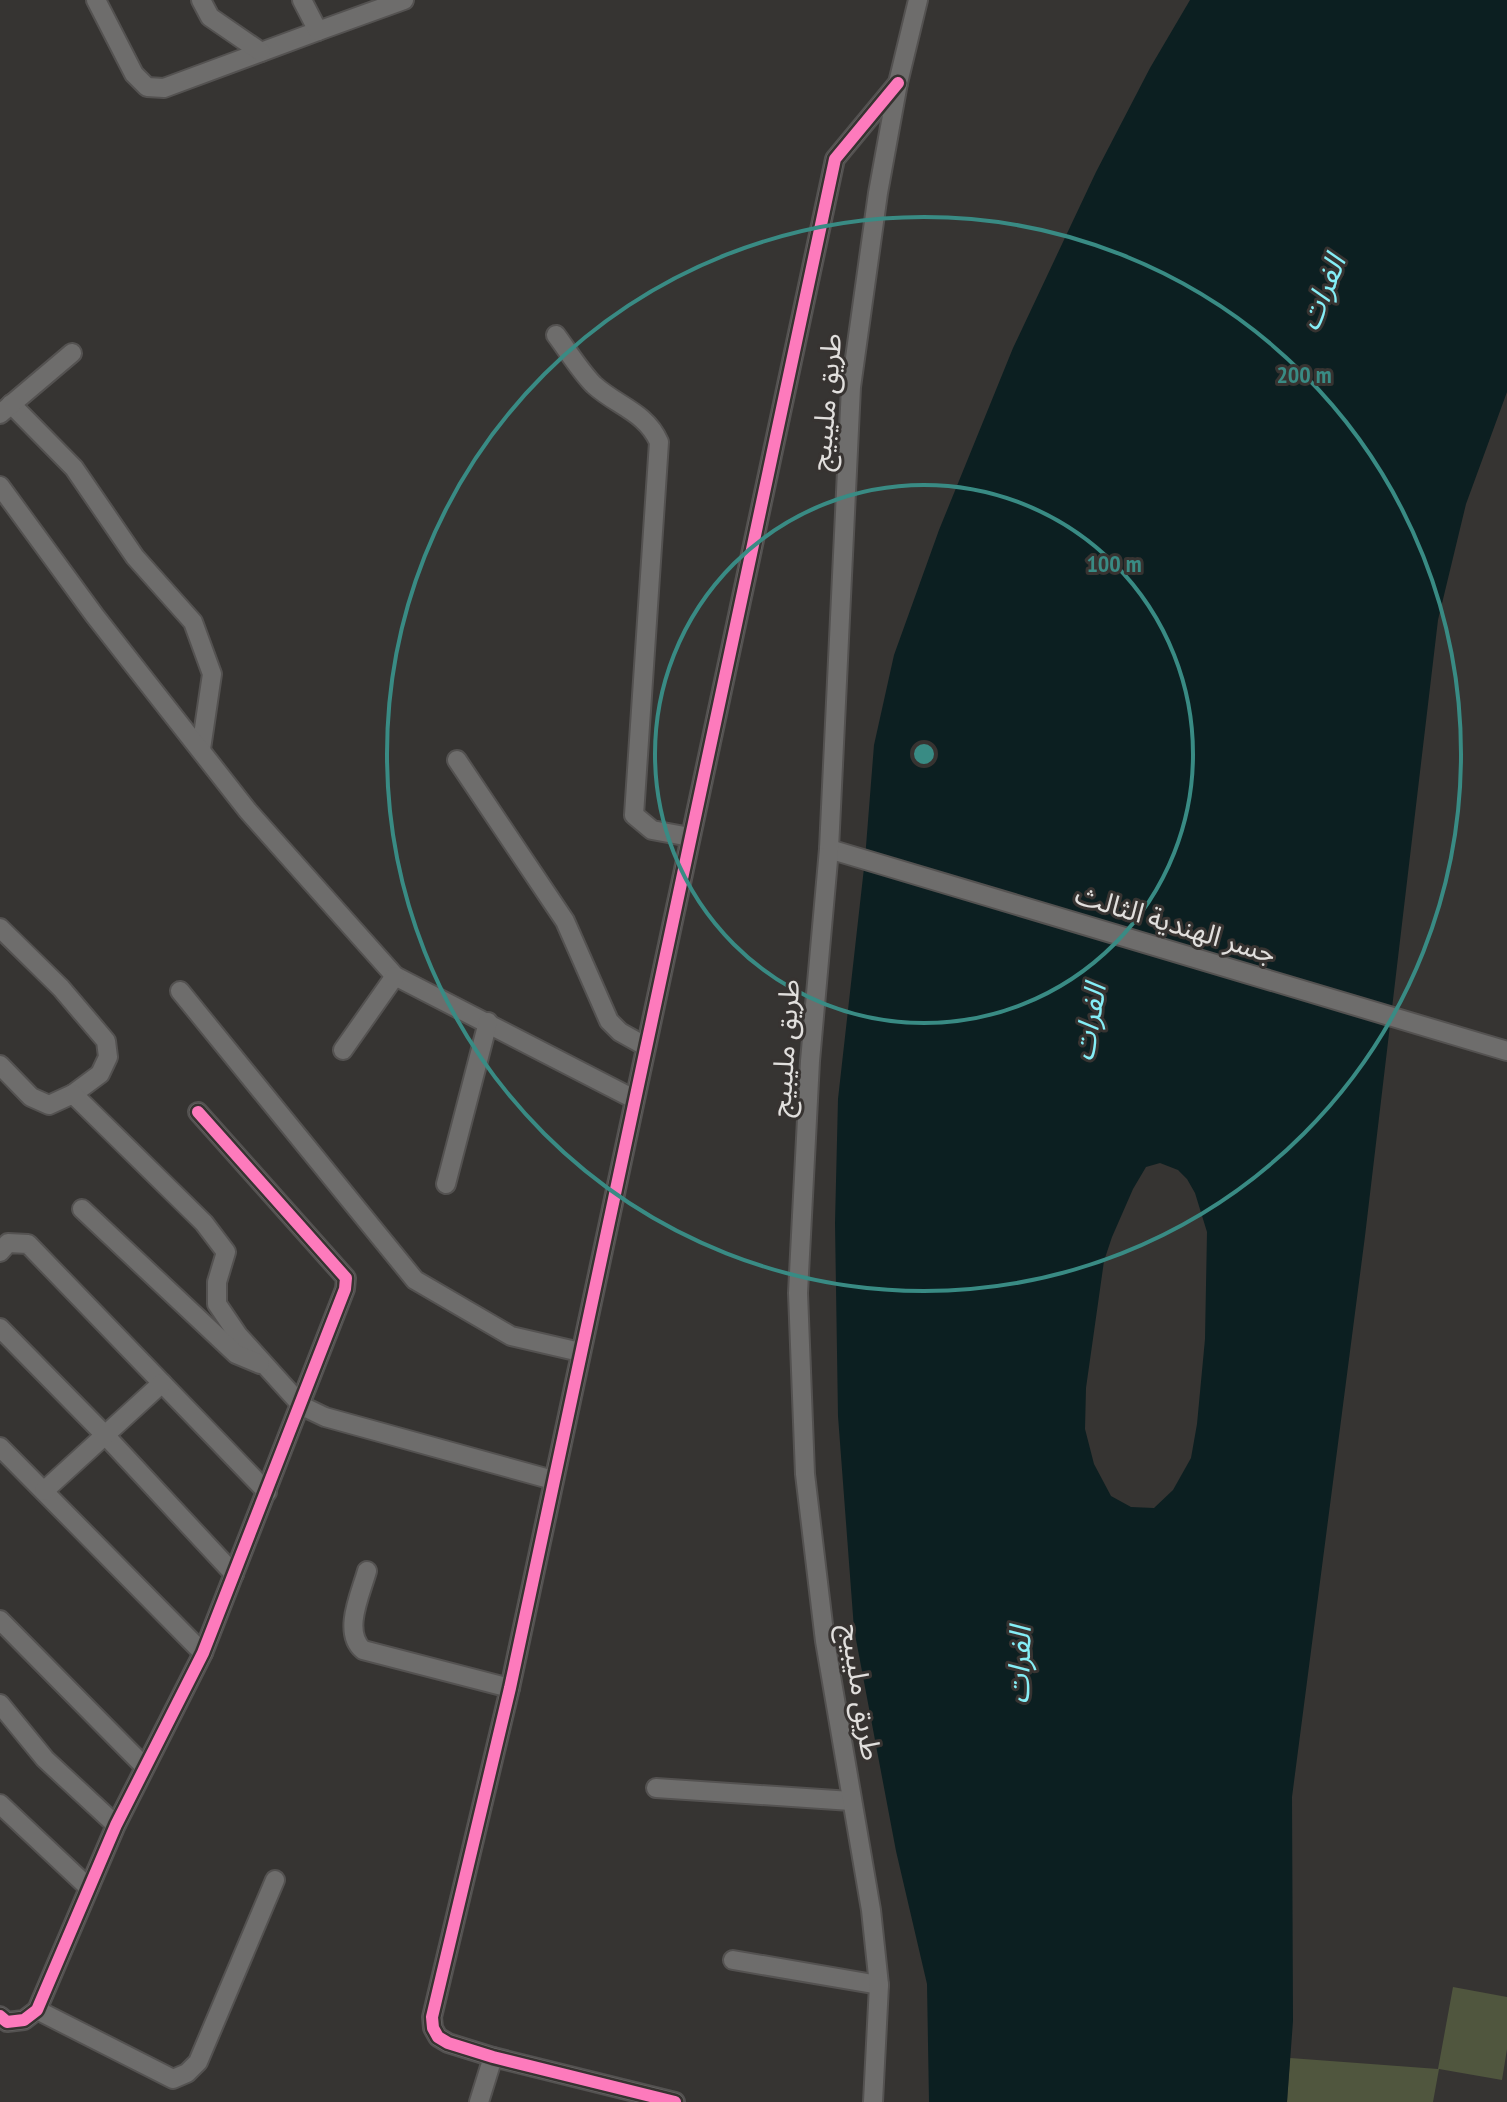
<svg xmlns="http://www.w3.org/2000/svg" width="1507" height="2102" viewBox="0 0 1507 2102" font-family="'PT Sans Narrow','Noto Sans Arabic',sans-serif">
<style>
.green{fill:#50563e}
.water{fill:#0c1f21;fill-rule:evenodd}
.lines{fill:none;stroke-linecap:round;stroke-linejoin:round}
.minor-casing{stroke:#545251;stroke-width:22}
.minor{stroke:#6e6d6c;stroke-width:18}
.cycleway-casing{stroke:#373331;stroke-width:17}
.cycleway{stroke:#fd7abc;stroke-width:12}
.ring{fill:none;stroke:#398b84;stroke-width:4}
.labels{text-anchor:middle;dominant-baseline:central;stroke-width:6;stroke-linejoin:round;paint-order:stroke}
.street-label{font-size:28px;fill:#e1dfdd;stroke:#373331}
.water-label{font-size:30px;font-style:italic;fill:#85eef6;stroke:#373331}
.centre{fill:#398b84;stroke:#373331;stroke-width:4}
.ring-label{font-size:24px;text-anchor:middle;font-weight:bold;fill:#398b84;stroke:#373331;stroke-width:6;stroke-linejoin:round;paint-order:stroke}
</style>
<rect width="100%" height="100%" fill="#363432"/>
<path class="green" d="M1453,1987L1507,1997V2049L1502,2080L1439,2069L1433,2102H1287L1290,2058L1438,2069Z"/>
<path class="water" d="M1190,0H1507V392L1466,504L1438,620L1365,1236L1292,1797L1293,2021L1287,2102H929L927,1984L896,1851L854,1629L838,1416L835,1223L838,1099L865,859L874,745L894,655L939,530L1013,348L1096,172L1150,68ZM1160,1163L1178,1170L1187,1179L1195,1193L1207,1232L1205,1339L1197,1424L1191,1458L1173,1490L1154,1508L1131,1507L1111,1496L1094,1464L1085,1429L1086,1388L1104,1261L1112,1237L1133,1189L1146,1167Z"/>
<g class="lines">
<g class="minor-casing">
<g id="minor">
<path d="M96,0L134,74L147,87L164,88L318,31"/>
<path d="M201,0L210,17L261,52"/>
<path d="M302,0L318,31L404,0"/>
<path d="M556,335C568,351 580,371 594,385C617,406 646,412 659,442L634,815L652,830L690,837"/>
<path d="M11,404L74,468L135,557L193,622L212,674L201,749"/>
<path d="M0,414L72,353"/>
<path d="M0,486L95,616L248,811L395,976L634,1099"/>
<path d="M457,760L565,921L609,1021L620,1032L645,1046"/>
<path d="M829,849L1507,1051"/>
<path d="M0,928L61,988L106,1041L108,1057L100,1074L73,1094"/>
<path d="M180,991L415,1280L511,1336L580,1352"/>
<path d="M343,1050L395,976"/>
<path d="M0,1065L31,1097L49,1105L73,1094L204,1223L226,1252L217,1282V1304L238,1335L302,1406L325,1417L553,1480"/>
<path d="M446,1184L488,1022"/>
<path d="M82,1209L236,1354L260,1364"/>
<path d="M0,1252L8,1243L28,1244L267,1492"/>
<path d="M0,1328L105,1435L234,1574"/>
<path d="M0,1447L203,1653"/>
<path d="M44,1491L162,1383"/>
<path d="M367,1571C361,1593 342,1632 363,1650L510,1688"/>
<path d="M0,1620L145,1767"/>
<path d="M0,1704L45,1759L116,1825"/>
<path d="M656,1788L851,1801"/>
<path d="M0,1804L89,1888"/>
<path d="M733,1960L879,1985"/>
<path d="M37,2010L173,2079L187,2073L198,2062L275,1880"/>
<path d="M0,2016L7,2022L24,2020L37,2010L116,1825L203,1653L345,1289L346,1278L198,1112"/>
<path d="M479,2102L493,2057"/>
<path d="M675,2102L493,2057L448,2043L438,2037L433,2028L432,2017L510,1688L835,159L898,83"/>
<path d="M873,2102L879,1985L871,1910L825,1641L805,1474L798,1293L810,1061L829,849L851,387L878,193L898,83L918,0"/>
</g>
</g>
<use href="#minor" class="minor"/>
<g class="cycleway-casing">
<g id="cycleway">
<path d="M0,2016L7,2022L24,2020L37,2010L116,1825L203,1653L345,1289L346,1278L198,1112"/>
<path d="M675,2102L493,2057L448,2043L438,2037L433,2028L432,2017L510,1688L835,159L898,83"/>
</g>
</g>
<use href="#cycleway" class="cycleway"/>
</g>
<g class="ring">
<circle cx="924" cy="754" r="269"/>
<circle cx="924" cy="754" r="537"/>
</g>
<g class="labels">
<g class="street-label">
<text transform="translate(825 402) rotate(-85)">طريق مليبيج</text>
<text transform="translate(1176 923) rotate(17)">جسر الهندية الثالث</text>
<text transform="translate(784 1048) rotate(-86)">طريق مليبيج</text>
<text transform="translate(862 1692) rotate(81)">طريق مليبيج</text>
</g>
<g class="water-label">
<text transform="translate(1321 292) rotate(-68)">الفرات</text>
<text transform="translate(1088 1022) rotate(-80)">الفرات</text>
<text transform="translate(1018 1665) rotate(-88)">الفرات</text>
</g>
</g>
<circle cx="924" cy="754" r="12" class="centre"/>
<g class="ring-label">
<text x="1304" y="383">200 m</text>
<text x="1114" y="572">100 m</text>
</g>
</svg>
